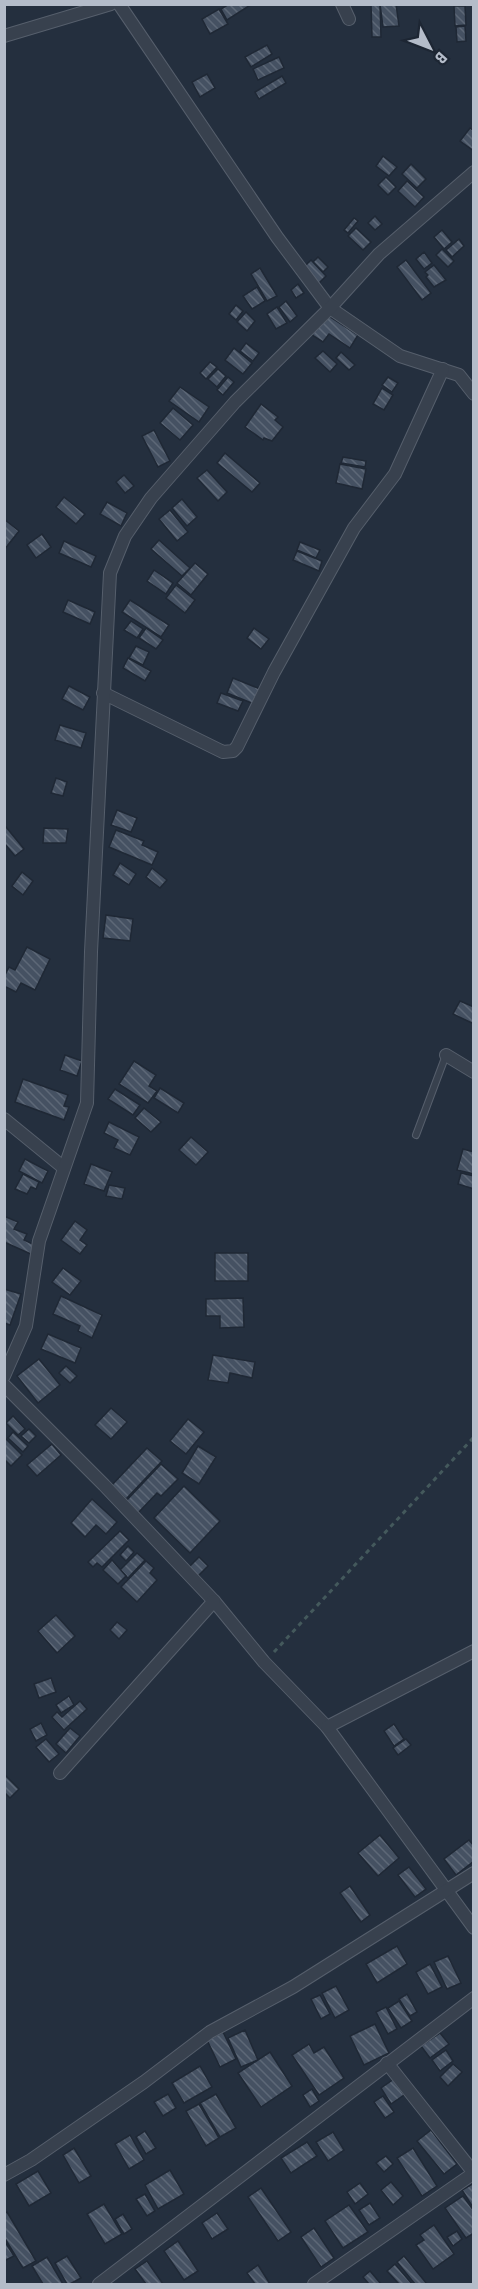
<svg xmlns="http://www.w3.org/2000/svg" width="478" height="2289" viewBox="0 0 478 2289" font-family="'Roboto Condensed',sans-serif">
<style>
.building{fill:url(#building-back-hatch);stroke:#1f2835;stroke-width:1.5}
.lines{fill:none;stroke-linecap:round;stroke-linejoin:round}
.lane-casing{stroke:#565f6c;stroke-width:8}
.street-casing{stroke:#565f6c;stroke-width:14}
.path{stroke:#44595c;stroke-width:3;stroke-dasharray:4.5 4.5;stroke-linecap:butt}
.lane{stroke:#38414e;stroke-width:6}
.street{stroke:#38414e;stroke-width:12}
</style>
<defs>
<pattern id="building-back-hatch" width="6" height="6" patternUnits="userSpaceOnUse" patternTransform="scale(1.5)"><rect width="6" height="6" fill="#455162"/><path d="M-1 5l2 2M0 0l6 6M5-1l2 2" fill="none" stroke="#5d6877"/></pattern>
</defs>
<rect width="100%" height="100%" fill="#242f3e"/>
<g class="building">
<path d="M229,4H252L227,20L221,9Z"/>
<path d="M371,4H380L381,37H372Z"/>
<path d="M380,4H396L399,26L383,27Z"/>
<path d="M454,6H465L466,25L455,26Z"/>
<path d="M219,9L228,24L210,34L202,19Z"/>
<path d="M465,26L466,41L457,42L456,27Z"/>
<path d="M267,45L272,54L251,67L245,57Z"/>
<path d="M279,57L284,68L258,80L253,69Z"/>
<path d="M207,74L215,88L200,97L192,82Z"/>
<path d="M282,76L286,83L259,99L255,92Z"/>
<path d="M470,128L474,131V151L460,141Z"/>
<path d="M383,156L397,167L389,176L376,166Z"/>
<path d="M411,164L426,179L417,188L402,174Z"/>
<path d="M386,177L396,187L388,195L378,185Z"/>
<path d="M407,181L424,197L415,207L398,191Z"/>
<path d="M375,216L382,224L375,230L368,223Z"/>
<path d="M354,218L358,221L348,233L344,230Z"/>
<path d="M356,228L371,242L363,250L348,236Z"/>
<path d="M442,230L452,242L444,249L434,237Z"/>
<path d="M459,239L464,246L452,257L446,250Z"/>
<path d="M442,249L454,261L448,267L436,255Z"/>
<path d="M424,252L432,263L424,269L416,259Z"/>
<path d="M318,257L328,267L323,272L313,262Z"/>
<path d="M311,260L326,276L318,284L303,268Z"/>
<path d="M406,260L431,293L422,300L397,267Z"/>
<path d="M434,265L446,280L434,287L426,277L428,275L425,272Z"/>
<path d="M260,268L277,296L267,301L251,274Z"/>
<path d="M298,284L304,293L296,298L291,290Z"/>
<path d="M257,287L265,301L252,309L243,296Z"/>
<path d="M286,301L297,316L290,322L279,307Z"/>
<path d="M236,305L243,311L236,320L229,314Z"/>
<path d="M277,307L287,323L276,329L267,314Z"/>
<path d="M246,312L255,321L247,331L237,322Z"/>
<path d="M326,314L358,335L350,348L329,334L323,342L312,335Z"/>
<path d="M246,343L259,353L253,361L240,351Z"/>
<path d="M234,348L252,363L243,374L225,360Z"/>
<path d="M323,351L337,364L330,372L315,358Z"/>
<path d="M341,352L355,365L349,370L336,358Z"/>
<path d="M210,362L217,367L206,379L200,373Z"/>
<path d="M218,369L226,376L217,387L208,379Z"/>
<path d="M228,377L234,382L223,395L217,390Z"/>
<path d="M388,377L398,383L392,392L382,385Z"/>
<path d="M180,387L209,407L199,422L169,401Z"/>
<path d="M382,388L393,395L384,410L373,404Z"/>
<path d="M261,404L278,417L275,420L283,427L272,441L264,438L263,440L245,427Z"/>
<path d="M173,408L193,425L180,440L160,423Z"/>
<path d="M154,430L170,461L158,467L142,436Z"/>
<path d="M225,453L260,483L252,492L217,463Z"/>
<path d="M343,457L366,461L365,467L341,463Z"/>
<path d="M340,464L366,469L362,489L336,483Z"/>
<path d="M207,470L227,492L218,501L197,478Z"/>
<path d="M124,475L134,486L125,493L116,482Z"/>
<path d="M64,497L85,514L76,524L56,507Z"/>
<path d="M182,499L197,517L187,526L172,508Z"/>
<path d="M107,502L127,513L121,526L100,514Z"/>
<path d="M170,510L188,532L177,541L159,519Z"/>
<path d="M4,519L19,531L4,550Z"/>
<path d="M42,534L51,547L36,558L27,545Z"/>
<path d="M159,540L190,568L182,576L151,549Z"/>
<path d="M64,541L96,556L91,567L59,553Z"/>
<path d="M300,542L320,550L316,558L297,550Z"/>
<path d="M297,551L322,561L319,571L293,560Z"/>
<path d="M195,563L208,574L191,595L177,583Z"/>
<path d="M154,570L173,583L166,594L147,581Z"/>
<path d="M176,585L195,600L185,613L166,598Z"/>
<path d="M68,600L95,612L90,624L63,612Z"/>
<path d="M130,600L169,625L161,637L122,612Z"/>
<path d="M131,621L143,629L137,638L124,630Z"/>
<path d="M146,628L163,640L156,649L139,638Z"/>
<path d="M254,628L269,639L261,649L247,638Z"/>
<path d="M136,646L149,652L143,665L129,658Z"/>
<path d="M128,658L151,671L145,681L123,668Z"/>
<path d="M233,678L260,689L254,704L227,693Z"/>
<path d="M69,686L90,697L83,710L62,699Z"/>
<path d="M221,693L243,701L238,711L217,703Z"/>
<path d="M60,725L86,733L81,748L55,740Z"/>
<path d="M56,778L67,782L63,796L51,793Z"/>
<path d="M117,810L137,818L131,832L111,825Z"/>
<path d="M6,827L24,849L15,856L4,843V828Z"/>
<path d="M44,828L68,829L66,843H43Z"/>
<path d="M116,830L144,841L142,845L158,852L152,865L109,847Z"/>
<path d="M120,863L136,874L129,885L113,875Z"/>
<path d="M152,868L167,880L160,888L146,877Z"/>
<path d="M22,872L33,881L23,895L12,886Z"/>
<path d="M106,915L133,919L130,941L103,938Z"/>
<path d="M27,947L50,959L35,990L21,983L16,992L4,986V977L9,967L15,970Z"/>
<path d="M460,1001L474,1007V1024L453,1014Z"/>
<path d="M65,1055L82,1061L77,1076L60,1070Z"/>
<path d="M134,1061L156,1075L149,1086L157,1091L148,1103L119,1084Z"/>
<path d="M23,1079L68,1095L64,1106L69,1107L64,1120L15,1102Z"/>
<path d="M160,1088L184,1103L178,1113L154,1098Z"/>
<path d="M115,1089L140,1105L133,1115L108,1099Z"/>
<path d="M144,1108L161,1122L151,1132L135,1118Z"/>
<path d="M109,1122L139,1137L130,1155L114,1148L118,1140L104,1133Z"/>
<path d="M191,1137L208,1152L196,1165L179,1150Z"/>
<path d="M463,1149L474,1152V1174L457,1170Z"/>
<path d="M25,1159L48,1171L42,1183L19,1171Z"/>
<path d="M91,1164L112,1172L104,1191L84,1184Z"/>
<path d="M461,1173L474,1176V1189L458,1184Z"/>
<path d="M23,1174L39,1182L36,1189L31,1187L27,1194L15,1189Z"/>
<path d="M109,1185L125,1188L122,1199L106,1196Z"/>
<path d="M4,1216L18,1222L14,1229L27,1234L24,1240L37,1246L33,1255L4,1242Z"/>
<path d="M75,1221L87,1230L80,1240L87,1245L80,1254L61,1240Z"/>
<rect x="215" y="1253" width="33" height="28"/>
<path d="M63,1268L81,1281L70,1295L52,1282Z"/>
<path d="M4,1289L21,1294L10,1325L4,1323Z"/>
<path d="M61,1296L102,1315L92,1338L78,1331L80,1326L53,1314Z"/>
<path d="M243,1298L244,1327L220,1328V1316H206V1299Z"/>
<path d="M48,1334L81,1348L75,1363L41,1349Z"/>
<path d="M213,1355L255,1362L252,1378L230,1373L228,1383L208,1380Z"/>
<path d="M39,1359L60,1385L38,1403L17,1376Z"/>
<path d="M66,1366L77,1376L70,1383L59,1373Z"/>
<path d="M111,1408L127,1422L111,1439L95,1425Z"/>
<path d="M13,1416L25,1429L18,1435L6,1423Z"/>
<path d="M188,1419L204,1432L186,1454L170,1441Z"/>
<path d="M29,1429L36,1436L29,1443L21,1436Z"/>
<path d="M13,1432L28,1446L23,1452L8,1438Z"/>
<path d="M4,1437L22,1455L11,1466L4,1459Z"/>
<path d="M52,1444L61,1455L37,1476L27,1465Z"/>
<path d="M198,1446L216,1457L199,1484L182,1473Z"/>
<path d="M147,1448L162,1461L126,1499L112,1485Z"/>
<path d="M161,1464L178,1479L161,1496L157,1493L138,1513L126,1501Z"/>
<path d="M184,1486L220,1521L190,1553L154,1518Z"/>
<path d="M92,1499L117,1522L106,1534L96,1525L85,1537L71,1523Z"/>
<path d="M120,1531L129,1540L102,1567L97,1563L93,1567L88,1562Z"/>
<path d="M128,1546L134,1552L126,1561L120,1555Z"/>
<path d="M137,1553L145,1560L128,1578L120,1570Z"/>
<path d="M199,1557L208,1566L198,1576L189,1567Z"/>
<path d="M112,1560L126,1576L118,1584L103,1570Z"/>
<path d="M146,1561L154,1568L150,1573L157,1580L137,1602L121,1587Z"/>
<path d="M56,1615L75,1636L57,1653L38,1631Z"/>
<path d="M117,1622L127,1630L119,1639L110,1630Z"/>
<path d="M51,1678L56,1692L39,1698L34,1684Z"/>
<path d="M69,1696L74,1705L61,1713L56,1705Z"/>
<path d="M80,1701L87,1709L64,1730L52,1717L57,1712L62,1717Z"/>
<path d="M41,1723L47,1735L36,1741L30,1729Z"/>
<path d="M394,1724L404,1739L394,1746L384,1731Z"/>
<path d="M70,1728L80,1736L66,1753L56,1744Z"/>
<path d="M46,1739L59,1754L49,1762L36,1747Z"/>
<path d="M406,1739L411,1745L398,1755L393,1748Z"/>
<path d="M4,1774L19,1789L10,1798L4,1792Z"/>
<path d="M380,1835L399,1858L378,1876L358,1853Z"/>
<path d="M469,1840L474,1846V1861L456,1875L444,1859Z"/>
<path d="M409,1867L426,1889L415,1897L398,1875Z"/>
<path d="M350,1886L370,1915L361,1922L340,1893Z"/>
<path d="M397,1946L407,1964L377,1983L366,1964Z"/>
<path d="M448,1956L461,1983L447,1989L434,1962Z"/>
<path d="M430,1964L442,1987L428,1994L416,1972Z"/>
<path d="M336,1986L349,2010L335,2018L322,1993Z"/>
<path d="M407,1994L417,2012L410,2016L399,1999Z"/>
<path d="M320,1995L330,2014L321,2019L311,1999Z"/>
<path d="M399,2001L412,2021L401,2028L388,2008Z"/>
<path d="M386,2007L397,2029L388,2034L376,2012Z"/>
<path d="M375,2024L389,2053L364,2065L350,2036Z"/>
<path d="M245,2030L258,2060L241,2067L228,2038Z"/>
<path d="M223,2032L236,2059L220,2067L207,2040Z"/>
<path d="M440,2033L449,2044L430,2058L421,2046Z"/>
<path d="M309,2044L314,2053L324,2047L344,2078L319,2095L292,2055Z"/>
<path d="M446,2050L453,2061L440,2071L432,2060Z"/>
<path d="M270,2052L292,2086L261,2107L238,2073Z"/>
<path d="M453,2064L462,2072L448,2086L440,2077Z"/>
<path d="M200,2066L212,2087L184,2103L172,2083Z"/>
<path d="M394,2079L404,2095L391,2104L381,2088Z"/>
<path d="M312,2089L319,2101L310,2107L303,2095Z"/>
<path d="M168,2094L176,2108L163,2116L154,2102Z"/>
<path d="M216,2094L236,2128L220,2137L200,2103Z"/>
<path d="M383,2096L394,2112L385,2118L374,2102Z"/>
<path d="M199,2104L219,2138L206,2146L186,2111Z"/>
<path d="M431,2130L457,2164L444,2174L417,2141Z"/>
<path d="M145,2131L156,2148L146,2154L136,2137Z"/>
<path d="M333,2132L344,2150L328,2161L316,2142Z"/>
<path d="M130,2135L144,2160L129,2169L115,2144Z"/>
<path d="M307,2142L317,2156L291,2173L281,2158Z"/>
<path d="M74,2148L91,2176L79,2183L63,2155Z"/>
<path d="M413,2148L437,2186L422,2196L397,2158Z"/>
<path d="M386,2156L393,2164L384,2172L376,2163Z"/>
<path d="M170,2170L184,2194L158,2209L145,2185Z"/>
<path d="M38,2171L51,2193L29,2206L16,2184Z"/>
<path d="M391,2182L403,2196L393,2205L381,2190Z"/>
<path d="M360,2183L368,2194L355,2204L347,2192Z"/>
<path d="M474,2183V2209L462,2190Z"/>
<path d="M261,2188L291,2232L278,2241L248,2197Z"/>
<path d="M145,2194L155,2211L147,2216L136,2199Z"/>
<path d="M463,2196L474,2211V2233L466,2238L445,2208Z"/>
<path d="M370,2203L380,2218L369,2225L359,2210Z"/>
<path d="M104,2204L122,2234L105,2244L87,2214Z"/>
<path d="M349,2205L368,2232L343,2248L325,2221Z"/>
<path d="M7,2212L36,2261L23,2268L4,2237V2214Z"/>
<path d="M217,2213L228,2229L212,2239L202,2223Z"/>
<path d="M123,2214L132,2229L124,2234L115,2219Z"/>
<path d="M434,2225L454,2254L433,2269L416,2245L424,2240L420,2235Z"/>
<path d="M314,2228L334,2258L321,2267L301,2237Z"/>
<path d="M457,2231L462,2239L453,2246L447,2237Z"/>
<path d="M4,2240L14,2256L4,2261Z"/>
<path d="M178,2241L198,2271L184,2280L164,2251Z"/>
<path d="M67,2256L81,2278L70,2284H67L55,2263Z"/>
<path d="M404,2256L427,2284H415L397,2262Z"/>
<path d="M47,2257L63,2284H43L32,2266Z"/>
<path d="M147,2261L163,2284H146L135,2269Z"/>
<path d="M395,2264L412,2284H399L387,2271Z"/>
<path d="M258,2265L270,2284H255L247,2273Z"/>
<path d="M370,2271L381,2284H369L363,2277Z"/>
</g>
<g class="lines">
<g class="lane-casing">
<path id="lane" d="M416,1135L446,1055"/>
</g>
<g class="street-casing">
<g id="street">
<path d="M119,4L277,237L330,308L400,356L459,375L474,394"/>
<path d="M342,4L349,19"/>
<path d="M4,36L111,4"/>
<path d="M103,693L223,752L233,751L237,747L274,672L354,528L395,474L443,369"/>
<path d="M446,1055L474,1072"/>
<path d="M4,1119L64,1168"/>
<path d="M4,1376L26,1326L39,1241L87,1103L91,952L110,573L125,536L151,498L235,402L330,308L379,254L474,172"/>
<path d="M4,1385L104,1485L214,1601L264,1662L327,1727L474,1928"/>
<path d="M327,1727L474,1651"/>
<path d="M60,1773L214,1601"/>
<path d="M387,2063L474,2173"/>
<path d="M4,2175L31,2160L144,2082L210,2032L293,1987L474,1873"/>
<path d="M99,2284L474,1998"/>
<path d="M314,2284L474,2173"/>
</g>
</g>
<path class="path" d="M274,1652L474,1437"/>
<use href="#lane" class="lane"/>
<use href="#street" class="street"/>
</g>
<rect width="478" height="2289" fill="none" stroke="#b4bcc9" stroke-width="12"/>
<g transform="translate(430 48) rotate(132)" stroke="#1d2633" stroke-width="4.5" paint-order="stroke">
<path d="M0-4.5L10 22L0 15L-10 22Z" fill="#b4bcc9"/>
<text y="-9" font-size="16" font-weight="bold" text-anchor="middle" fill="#b4bcc9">B</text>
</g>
</svg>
